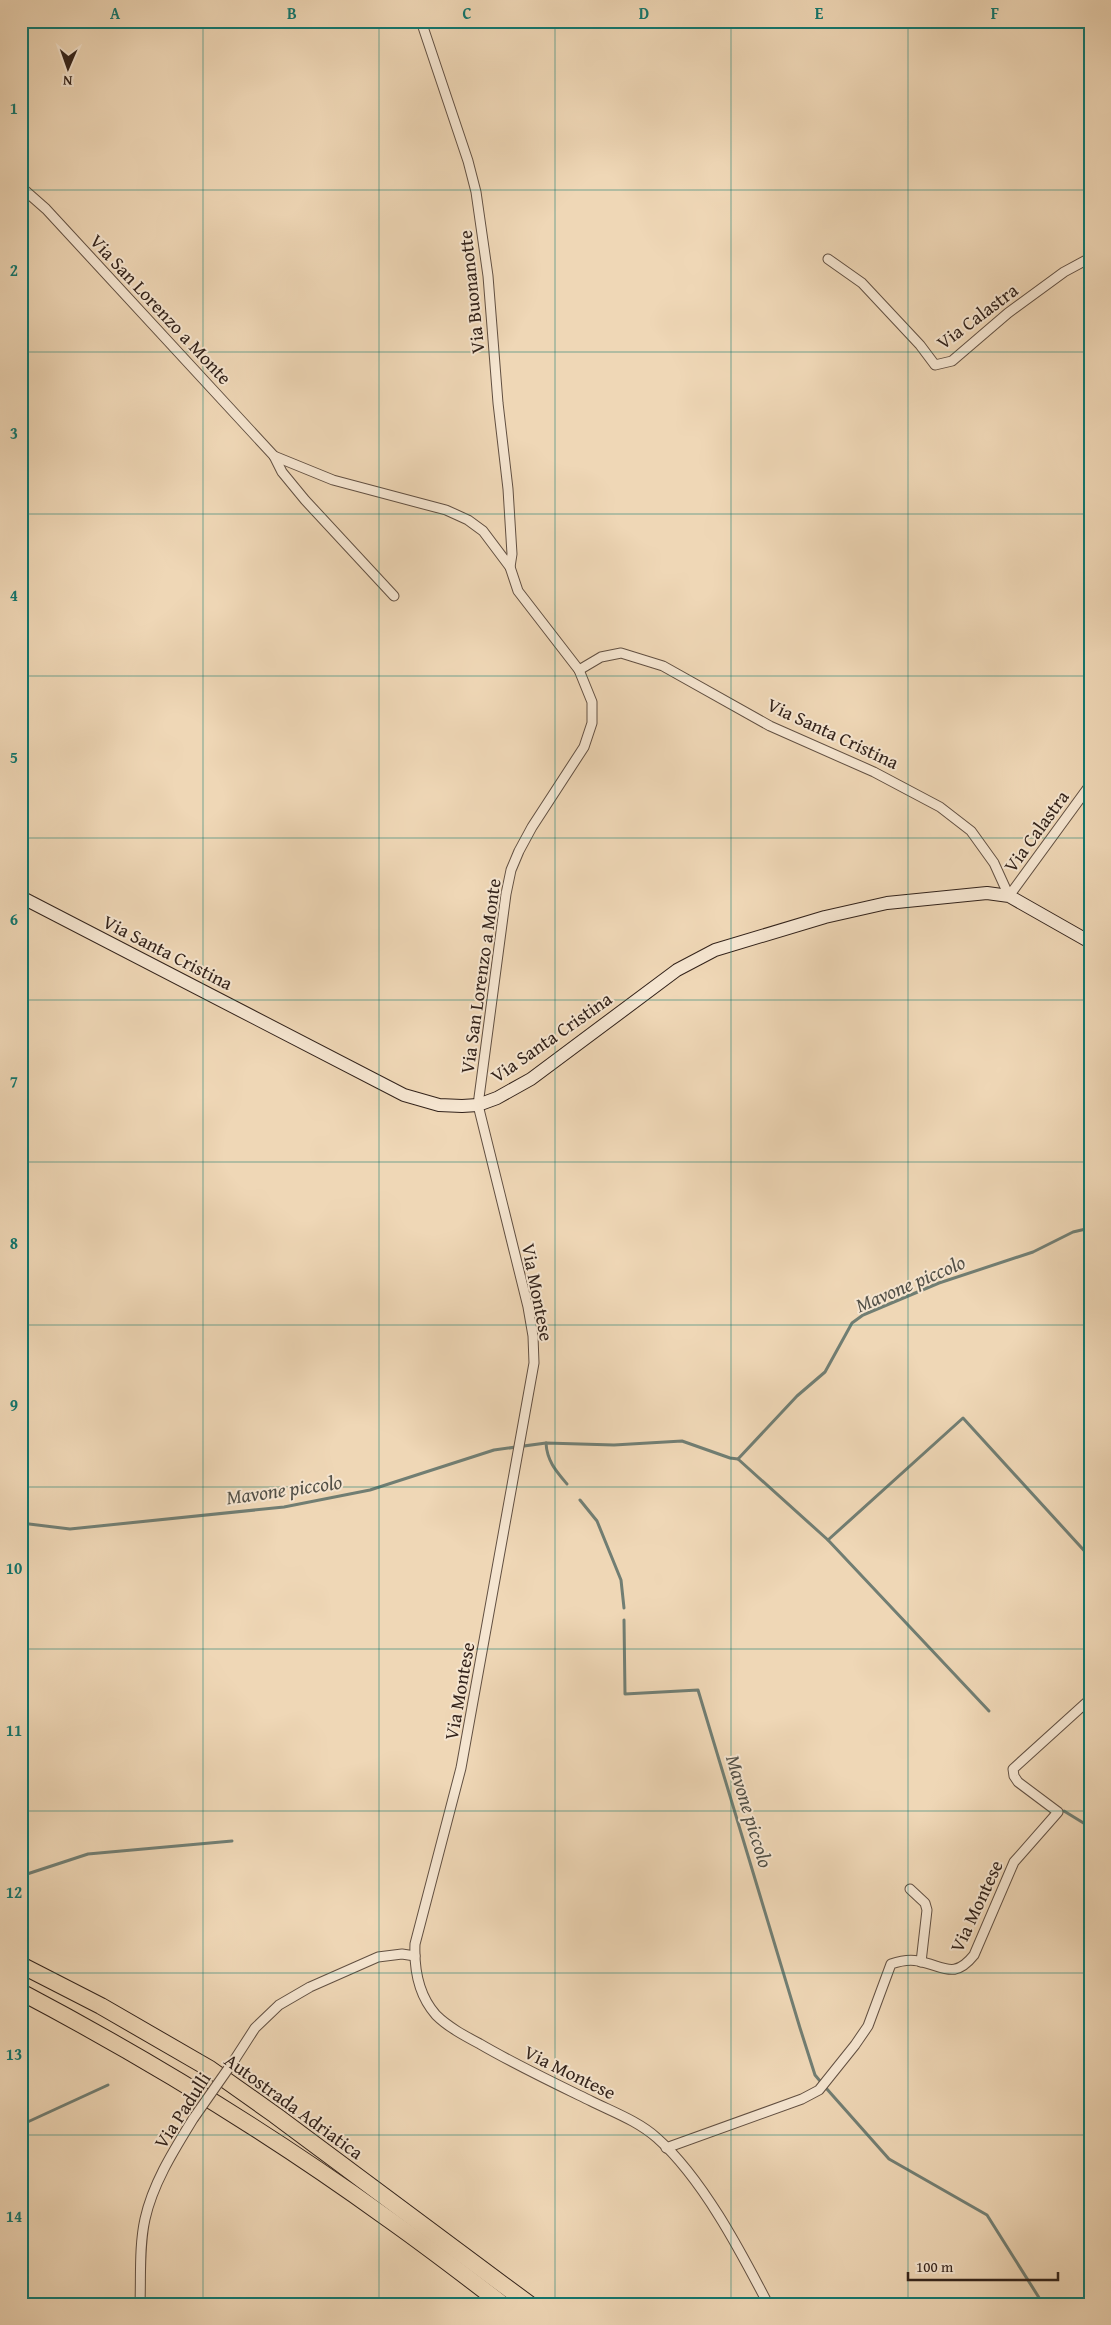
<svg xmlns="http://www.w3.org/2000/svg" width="1111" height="2325" viewBox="0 0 1111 2325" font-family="'Gentium Book Plus',serif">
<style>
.water{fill:#9abaae;stroke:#717e73}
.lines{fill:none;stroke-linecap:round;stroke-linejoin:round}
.stream{stroke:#717e73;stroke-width:3}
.street-casing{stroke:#625042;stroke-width:11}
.secondary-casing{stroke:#33231b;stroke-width:14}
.highway-casing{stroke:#33231b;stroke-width:18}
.street{stroke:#f5e5d0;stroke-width:9}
.secondary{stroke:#f5e5d0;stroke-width:12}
.highway{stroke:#efd7b6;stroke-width:16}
.street-bridge-casing{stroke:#625042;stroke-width:11;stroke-linecap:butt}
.street-bridge{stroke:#f5e5d0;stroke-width:9}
.grid{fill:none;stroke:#0f766e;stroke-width:1;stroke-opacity:0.55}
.labels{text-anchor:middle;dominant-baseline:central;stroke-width:4;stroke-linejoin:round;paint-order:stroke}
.street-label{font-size:19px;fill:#33231b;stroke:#f5e5d0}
.water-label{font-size:20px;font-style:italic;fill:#525047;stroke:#f5e5d0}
.neatline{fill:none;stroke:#0f766e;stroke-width:2}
.grid-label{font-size:16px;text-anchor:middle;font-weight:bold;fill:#0f766e}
</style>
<rect width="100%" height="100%" fill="#efd7b6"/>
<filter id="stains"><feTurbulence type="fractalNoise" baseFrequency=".004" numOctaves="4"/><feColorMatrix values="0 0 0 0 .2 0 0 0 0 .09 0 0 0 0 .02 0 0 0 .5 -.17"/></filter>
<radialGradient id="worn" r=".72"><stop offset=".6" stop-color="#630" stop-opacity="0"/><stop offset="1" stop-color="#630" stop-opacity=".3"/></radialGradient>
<path class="water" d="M1077,21H1090V37Z"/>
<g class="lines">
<g class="stream">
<path d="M546,1443C547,1461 556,1471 567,1484"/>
<path d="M738,1459L828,1540L963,1418L1090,1557"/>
<path d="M580,1500L597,1521L621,1580L624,1608"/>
<path d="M21,1523L70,1529L284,1507L370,1490L494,1450L546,1443L614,1445L682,1441L730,1458L738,1459L797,1396L825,1372L852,1323L863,1315L939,1283L1033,1252L1073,1232L1090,1228"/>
<path d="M828,1540L989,1711"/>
<path d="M624,1620L625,1694L698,1690L800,2028L815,2075L820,2081"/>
<path d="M1064,1811L1090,1827"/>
<path d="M21,1876L88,1854L232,1841"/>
<path d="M826,2088L889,2159L987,2215L1043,2304"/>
<path d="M21,2125L108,2085"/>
</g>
<g class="street-casing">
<g id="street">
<path d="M421,21L468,161L476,192L488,276L498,403L508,489L512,554L510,567"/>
<path d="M21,187L46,209L274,456L333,480L446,510L468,520L483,531L510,567L518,591L579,670L592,702V723L584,747L532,827L519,851L511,870L506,894L478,1105L528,1307L533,1336L534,1363L461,1768L415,1944C414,1969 419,1996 436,2015C448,2027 465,2036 480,2044C516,2065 554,2083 591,2101C613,2112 638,2121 657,2138C702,2178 740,2250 768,2304"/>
<path d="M828,259L862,283L920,345L935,365L952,361L1008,313L1064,272L1090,258"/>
<path d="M274,456L282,472L305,500L394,596"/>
<path d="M579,670L601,657L621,653L663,666L770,726L874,772L940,807L971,831L994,863L1009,896"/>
<path d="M1009,896L1090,785"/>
<path d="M910,1889L925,1903L927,1910L921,1962"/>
<path d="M235,2059L255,2028L279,2005L310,1987L378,1957L402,1954L415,1956"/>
<path d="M666,2148L802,2099L819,2090L855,2045L868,2026L891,1964C900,1961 909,1959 918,1961C944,1966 954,1980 974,1955L1014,1862L1058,1812L1018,1782L1014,1776L1013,1769L1088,1701"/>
<path d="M140,2304C141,2276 139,2246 145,2219C153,2183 174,2150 193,2119"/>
</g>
</g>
<g class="secondary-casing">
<path id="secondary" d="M21,897L404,1095L439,1105L462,1106L478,1105L497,1098L531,1079L677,970L715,950L825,917L887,903L987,893L1009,896L1090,942"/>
</g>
<g class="highway-casing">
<g id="highway">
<path d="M21,1965L101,2006L210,2069L275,2115L529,2304"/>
<path d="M21,1992C146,2058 269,2133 384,2216C424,2244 463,2274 502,2304"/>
</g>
</g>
<use href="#street" class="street"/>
<use href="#secondary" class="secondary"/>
<use href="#highway" class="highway"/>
<g class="street-bridge-casing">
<path id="street-bridge" d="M193,2119L235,2059"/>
</g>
<use href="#street-bridge" class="street-bridge"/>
</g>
<path class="grid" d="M203,21V2304M379,21V2304M555,21V2304M731,21V2304M908,21V2304M21,190H1090M21,352H1090M21,514H1090M21,676H1090M21,838H1090M21,1000H1090M21,1162H1090M21,1325H1090M21,1487H1090M21,1649H1090M21,1811H1090M21,1973H1090M21,2135H1090"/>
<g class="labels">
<g class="street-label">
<text transform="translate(471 292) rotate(-96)">Via Buonanotte</text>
<text transform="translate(161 309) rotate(47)">Via San Lorenzo a Monte</text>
<text transform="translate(977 316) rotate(-37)">Via Calastra</text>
<text transform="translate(833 733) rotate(25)">Via Santa Cristina</text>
<text transform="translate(1036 831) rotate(-54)">Via Calastra</text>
<text transform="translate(168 952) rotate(27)">Via Santa Cristina</text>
<text transform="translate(480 976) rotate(-82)">Via San Lorenzo a Monte</text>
<text transform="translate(551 1037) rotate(-35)">Via Santa Cristina</text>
<text transform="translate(538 1292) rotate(79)">Via Montese</text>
<text transform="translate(459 1691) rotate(-80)">Via Montese</text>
<text transform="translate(976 1906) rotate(-65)">Via Montese</text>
<text transform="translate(570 2072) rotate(26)">Via Montese</text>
<text transform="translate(294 2106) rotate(36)">Autostrada Adriatica</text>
<text transform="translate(182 2110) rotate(-57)">Via Padulli</text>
</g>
<g class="water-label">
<text transform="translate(910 1283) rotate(-23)">Mavone piccolo</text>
<text transform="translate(284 1489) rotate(-8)">Mavone piccolo</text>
<text transform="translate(750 1811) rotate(73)">Mavone piccolo</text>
</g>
</g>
<rect width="1111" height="2325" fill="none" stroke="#efd7b6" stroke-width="55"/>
<g transform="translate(68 68) rotate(182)" stroke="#f5e5d0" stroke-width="4" paint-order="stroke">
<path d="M0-4L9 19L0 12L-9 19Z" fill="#33231b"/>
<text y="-8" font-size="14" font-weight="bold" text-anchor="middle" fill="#33231b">N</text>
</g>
<path d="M908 2272v8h150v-8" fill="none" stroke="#33231b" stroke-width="2.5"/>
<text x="916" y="2272" font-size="15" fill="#33231b" stroke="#f5e5d0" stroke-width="4" paint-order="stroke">100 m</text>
<rect x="28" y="28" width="1056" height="2270" class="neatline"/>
<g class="grid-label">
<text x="115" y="19">A</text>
<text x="292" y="19">B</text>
<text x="467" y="19">C</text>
<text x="644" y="19">D</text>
<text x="819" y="19">E</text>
<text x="995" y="19">F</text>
<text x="14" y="114">1</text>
<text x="14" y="276">2</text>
<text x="14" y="439">3</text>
<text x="14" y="601">4</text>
<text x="14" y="763">5</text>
<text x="14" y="925">6</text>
<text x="14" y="1087">7</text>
<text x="14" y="1249">8</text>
<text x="14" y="1411">9</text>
<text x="14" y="1574">10</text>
<text x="14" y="1736">11</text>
<text x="14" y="1898">12</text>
<text x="14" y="2060">13</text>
<text x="14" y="2222">14</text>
</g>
<rect width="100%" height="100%" filter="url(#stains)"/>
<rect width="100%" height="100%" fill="url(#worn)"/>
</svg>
